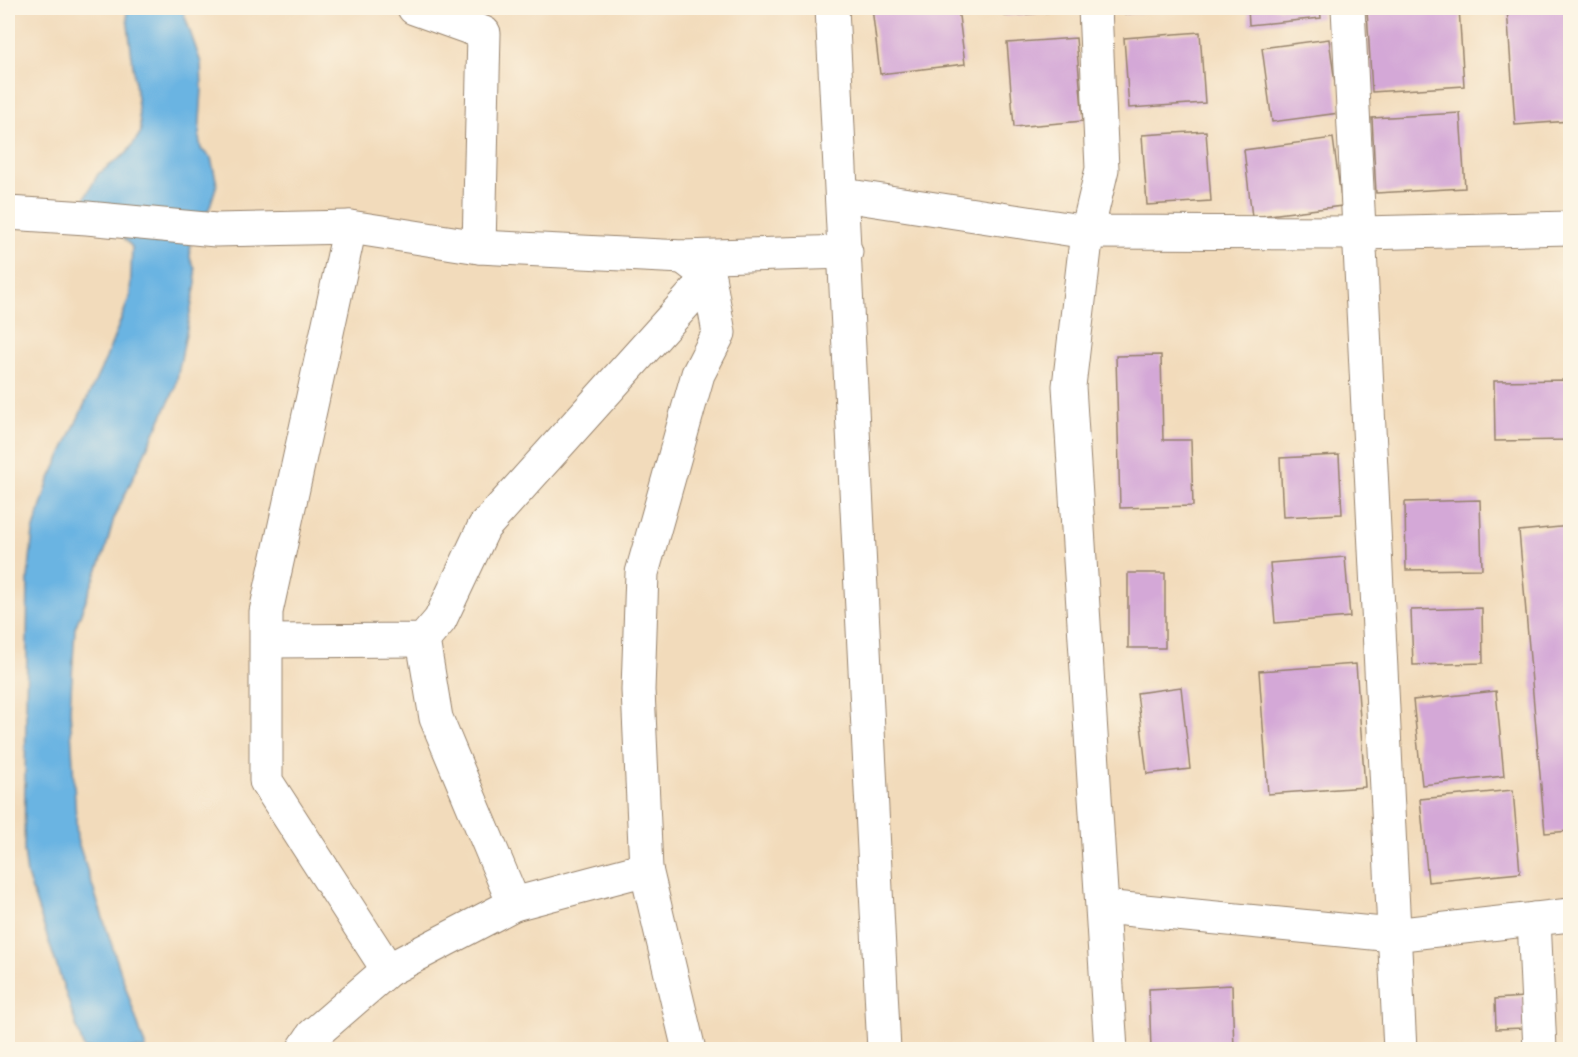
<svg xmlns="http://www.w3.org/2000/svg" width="1578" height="1057" viewBox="0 0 1578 1057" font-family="'EB Garamond',serif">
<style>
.water{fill:#6ab4e2;stroke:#526f80;stroke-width:1.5}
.building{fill:#d4a8d7}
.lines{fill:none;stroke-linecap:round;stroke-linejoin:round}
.minor-casing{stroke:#96826c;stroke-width:35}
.minor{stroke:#fff;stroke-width:33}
</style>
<rect width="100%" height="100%" fill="#fcf5e5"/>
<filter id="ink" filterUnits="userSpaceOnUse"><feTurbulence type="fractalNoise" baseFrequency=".0167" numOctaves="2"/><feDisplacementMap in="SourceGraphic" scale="12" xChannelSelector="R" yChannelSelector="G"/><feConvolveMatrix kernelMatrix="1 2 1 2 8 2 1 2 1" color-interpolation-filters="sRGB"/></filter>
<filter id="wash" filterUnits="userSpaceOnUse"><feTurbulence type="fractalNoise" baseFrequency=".008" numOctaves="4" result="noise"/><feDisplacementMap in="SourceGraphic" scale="24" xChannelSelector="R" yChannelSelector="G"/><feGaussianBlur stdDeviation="1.35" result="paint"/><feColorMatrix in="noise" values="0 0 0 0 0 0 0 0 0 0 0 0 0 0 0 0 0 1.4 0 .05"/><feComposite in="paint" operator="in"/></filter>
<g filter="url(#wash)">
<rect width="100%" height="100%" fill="#f2dbbb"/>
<path class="water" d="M126,8H182L201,63L202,89L199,137L201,149L211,158L217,184L209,209L191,229L190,258L195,269L196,283L175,389L114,518L105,551L75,628L70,709L77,839L146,1049H84L27,875L24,851L28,578L33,532L48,483L106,358L130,296L132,247L116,229L84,211L85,198L98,174L127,153L141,132Z"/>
<g id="blocks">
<g class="building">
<path d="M872,8H958L965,64L880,74Z"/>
<path d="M1004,8H1074V10L1005,16Z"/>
<path d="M1125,8H1184L1185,9L1125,14Z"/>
<path d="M1248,8H1320L1321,18L1249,25Z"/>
<path d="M1419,8H1459L1464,86L1372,92L1367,11Z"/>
<path d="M1507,8H1570V121L1515,125Z"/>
<path d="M1200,32L1205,103L1129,108L1124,38Z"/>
<path d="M1076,38L1083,121L1014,127L1007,43Z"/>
<path d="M1329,39L1339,113L1272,122L1262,48Z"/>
<path d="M1460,113L1465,188L1376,193L1372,118Z"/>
<path d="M1206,131L1211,201L1147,205L1142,135Z"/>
<path d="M1333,138L1342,206L1252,217L1244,150Z"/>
<path d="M1161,355L1163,440H1191L1193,506L1120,508L1116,356Z"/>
<path d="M1570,380V440L1495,441L1494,381Z"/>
<path d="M1339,455L1342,514L1283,517L1280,458Z"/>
<path d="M1480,500L1482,569L1406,570L1405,502Z"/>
<path d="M1570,526V831L1545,833L1519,531Z"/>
<path d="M1345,557L1350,617L1275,623L1270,563Z"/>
<rect x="1128" y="573" width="37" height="75"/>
<path d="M1482,608L1483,663L1413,665L1411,610Z"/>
<path d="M1356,664L1365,787L1268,794L1259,671Z"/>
<path d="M1181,687L1190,769L1147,774L1137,693Z"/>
<path d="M1496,691L1504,776L1422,785L1413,700Z"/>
<path d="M1513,790L1520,873L1428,882L1420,799Z"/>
<path d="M1232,985L1234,1050H1151L1149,989Z"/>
<path d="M1524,997L1525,1028L1496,1029L1495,999Z"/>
</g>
</g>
</g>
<g filter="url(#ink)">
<use href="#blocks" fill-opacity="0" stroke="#96826c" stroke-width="1.5"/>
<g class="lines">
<g class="minor-casing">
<g id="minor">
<path d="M414,8L484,33L479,247"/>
<path d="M832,8L884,1050"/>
<path d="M1095,8L1102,169L1087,232L1069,386L1111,1050"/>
<path d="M1348,8L1400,1050"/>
<path d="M843,195L1087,232L1361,233L1570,228"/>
<path d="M8,213L87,218L216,230L350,227L479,247L683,257L846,252"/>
<path d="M350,227L266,612V781L388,970"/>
<path d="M683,257L709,277L719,333L698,374L642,573L638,690L646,869L689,1050"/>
<path d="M423,640L436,718L514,904"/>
<path d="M267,641L423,640L440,620L484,527L709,277"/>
<path d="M1103,907L1393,935L1570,915"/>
<path d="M1534,919L1540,1050"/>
<path d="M303,1050L313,1035L388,970L514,904L646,869"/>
</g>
</g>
<use href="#minor" class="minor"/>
</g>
</g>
<rect width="1578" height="1057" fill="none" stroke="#fcf5e5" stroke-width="30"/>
</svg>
